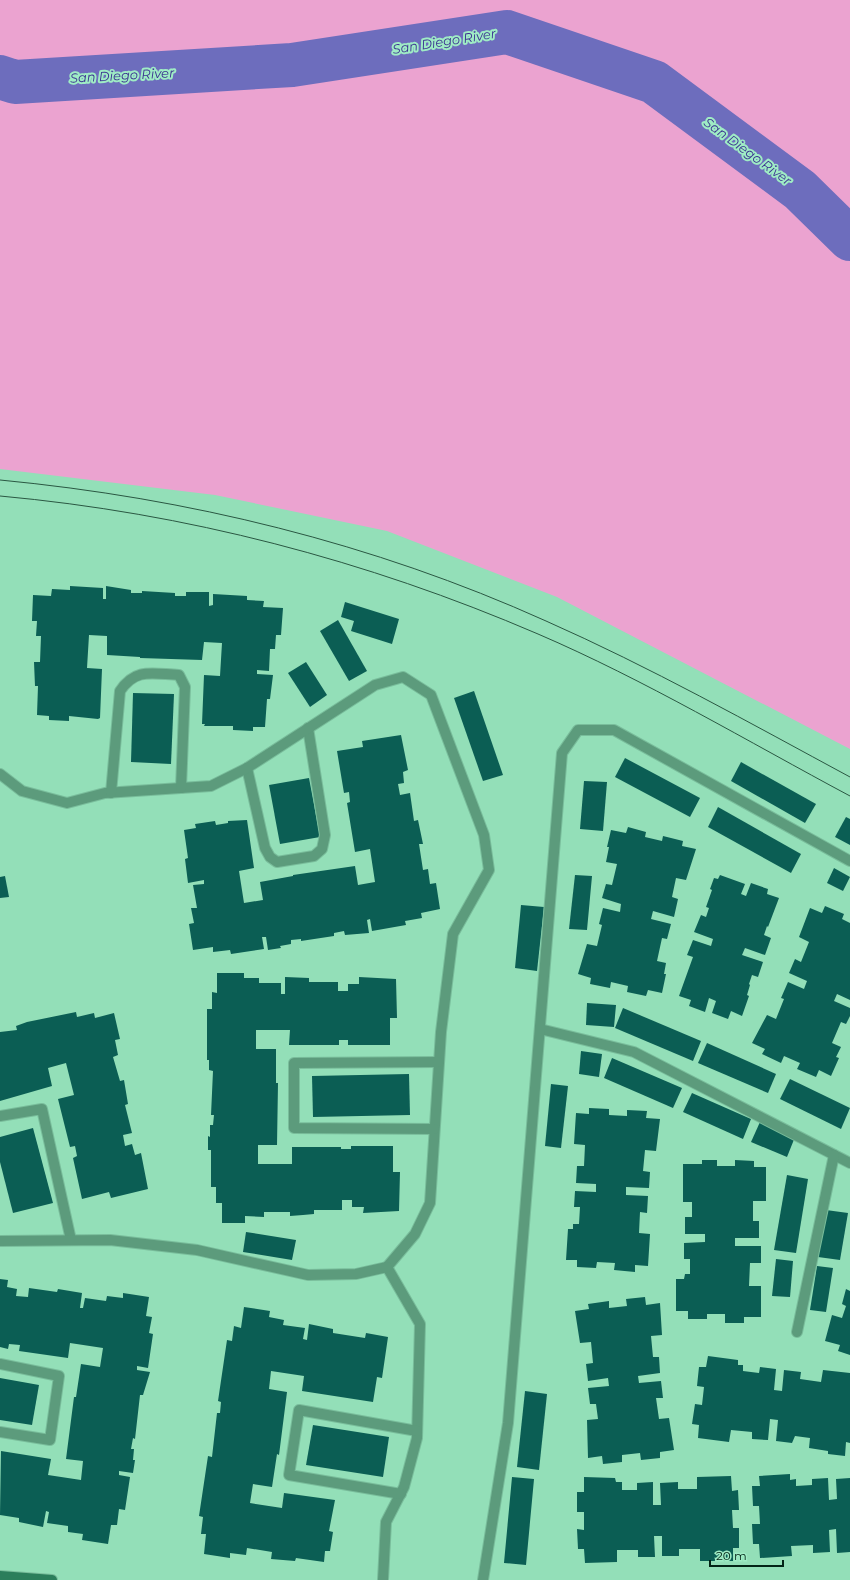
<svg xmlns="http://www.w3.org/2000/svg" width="850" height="1580" viewBox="0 0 850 1580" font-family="Montserrat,sans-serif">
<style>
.green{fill:#eba3d0}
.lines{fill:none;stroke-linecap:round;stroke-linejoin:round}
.river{stroke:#6d6dbd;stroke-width:44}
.building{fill:#0b5e54}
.service-casing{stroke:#79bd9b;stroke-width:12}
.secondary-casing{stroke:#79bd9b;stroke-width:12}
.service{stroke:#5c9b7c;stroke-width:10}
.secondary{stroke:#2b7e5b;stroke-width:10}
.tram{stroke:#2a5742;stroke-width:1}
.labels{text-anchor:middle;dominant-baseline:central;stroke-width:4;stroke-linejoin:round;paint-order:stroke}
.water-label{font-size:13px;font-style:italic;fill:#3b3190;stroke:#9fecc5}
</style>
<rect width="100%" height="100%" fill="#93dfb8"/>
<path class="green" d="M0,0H850V749L557,597L387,531L215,495L0,469Z"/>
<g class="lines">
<path class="river" d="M0,77L15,82L292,65L507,32L654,82L800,190L850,239"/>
</g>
<g class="building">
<path d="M70,586L103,588V599H106V586L131,590V593H142V591L175,593V596H186V592H209V606L213,605V594L247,596V600L264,601L263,607L283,608L281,635H276L275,649H270L269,671L257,670V674L273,675L270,699H267L265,727H253V731L233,730V726H204L205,724H202L204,675L220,676L222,643L204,642L202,660L140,658V657L107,655V636L89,635L87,668L102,669L100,718L98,719L69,716V721L49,720V716L37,715L38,686H35L34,662H40L41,636H36L37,621H32L33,595L51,596L52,589L70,590Z"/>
<path d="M345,602L399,619L392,644L351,631L354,621L341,617Z"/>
<path d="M338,620L367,671L349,681L320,631Z"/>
<path d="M306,662L327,695L310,707L288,673Z"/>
<path d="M474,691L503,775L483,781L454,698Z"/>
<path d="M133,693L174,694L171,764L131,762Z"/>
<path d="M401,735L408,770L403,772L404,783L398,784L400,795L410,793L414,821L418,820L423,844H419L423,870L428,869L430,884L436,883L440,909L421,913L422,918L405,921L406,925L372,931L370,919L367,920L369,933L345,935L344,931L334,933V936L301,941V939L291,940V944L280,946L281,948L268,950L266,937H262L264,949L231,954L230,950L213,952V947L193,950L189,924L194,923L191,908H197L193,885L204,884V880L188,883L185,859L188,858L184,830L196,828L195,824L215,821L216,825L228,823V821L247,820L254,868L239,871L244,903L263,900L260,882L293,876V875L355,866L358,885L375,882L370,849L355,852L347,803L350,802L349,792L344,793L337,751L363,747L362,741Z"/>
<path d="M625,758L700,798L690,817L615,777Z"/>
<path d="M741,762L816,804L805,823L731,781Z"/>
<path d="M309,778L320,837L280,844L269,785Z"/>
<path d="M584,781L607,782L603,831L580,829Z"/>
<path d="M718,807L801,854L791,873L708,827Z"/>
<path d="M846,817L850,819V845L835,837Z"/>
<path d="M628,827L646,832L645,837L662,841L663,836L683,841L682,846L696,849L686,880L676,878L672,897L678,899L674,917L653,911L651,919L671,924L667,939L662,938L657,961L666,963L664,974H666L662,993L648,990L646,996L627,992L628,986L611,982L610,988L590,984L591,978L578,974L587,944L597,946L602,925L599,924L603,908L620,912L621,904L602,898L606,884L612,885L617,864L606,862L609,847H607L611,830L626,833Z"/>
<path d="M834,868L850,877L843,891L827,883Z"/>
<path d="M575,875L592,876L587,930L569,929Z"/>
<path d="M720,875L745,884L741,894L746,896L751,883L768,889L767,894L779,898L768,927L767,926L764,935L771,938L765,955L745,948L742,955L763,962L758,977L752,975L749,984L750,985L747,995L749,996L742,1016L731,1011L728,1019L712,1013L716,1001L709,998L705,1012L689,1006L691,1000L679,996L693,957L687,955L693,940L711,946L713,939L694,932L701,915L706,917L709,908L706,907L712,890L710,889L714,878L718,879Z"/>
<path d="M5,876L9,897L0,898V877Z"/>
<path d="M521,905L544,907L537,971L515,968Z"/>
<path d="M825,906L844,914L842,919L850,923V1000L837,994L834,1001L850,1008V1016L846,1024L841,1022L832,1043L841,1047L836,1057L839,1058L831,1076L819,1070L816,1077L797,1069L800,1063L784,1056L781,1063L762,1054L765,1049L752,1043L767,1015L776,1019L784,999L781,998L788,982L804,989L807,981L789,973L795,959L801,962L809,942L799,937L810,908L822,913Z"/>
<path d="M217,973H244V978H259V983H281V994H285V977L309,978V982H338V991H348V984H359V977L396,979L397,1018H390V1045H348V1040H339V1045H289L290,1030H256V1049H276V1083H278L277,1145H258V1164H292V1147H341V1149H351V1146H393V1172H400L399,1211L363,1213L364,1207H352V1200H342V1210H314V1214L303,1215L290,1216V1212H264V1217L245,1216V1223H222V1203H216V1187H211V1150H208V1136L210,1137V1125H213L214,1115H211L213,1071L209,1070V1060H207V1009H212V992L217,993Z"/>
<path d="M587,1003L616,1005L614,1027L586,1025Z"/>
<path d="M623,1008L701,1041L693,1061L615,1028Z"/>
<path d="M76,1012L77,1017L94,1013L95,1018L114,1013L120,1039L115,1040L118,1055L113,1057L120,1081L124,1080L128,1104L125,1105L132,1133L123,1135L125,1146L132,1144L135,1155L141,1153L148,1189L111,1198L109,1192L82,1199L73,1158L77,1156L75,1146L70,1147L58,1099L74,1095L66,1063L48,1068L52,1086L0,1101V1032L17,1030L16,1026L27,1022Z"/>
<path d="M707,1043L776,1074L768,1093L698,1063Z"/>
<path d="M581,1051L602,1054L599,1077L579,1074Z"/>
<path d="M612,1058L682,1088L673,1108L604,1078Z"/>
<path d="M409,1074L410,1115L313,1117L312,1076Z"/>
<path d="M790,1079L850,1108L841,1129L780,1099Z"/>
<path d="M551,1084L568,1086L561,1148L545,1146Z"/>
<path d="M692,1093L751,1119L743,1139L683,1112Z"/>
<path d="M589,1108L609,1109V1115L627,1116V1110L647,1111L646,1118L660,1119L656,1151L645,1150L643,1171L650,1172L649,1188L626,1187V1195L648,1196L647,1213L640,1212L639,1233L650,1234L648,1266L635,1265V1272L614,1270L615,1263L597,1262L596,1268L577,1267V1260H566L568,1229H573V1224H579L580,1207H574L575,1191L596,1192V1184L576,1183L577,1166H584L585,1145L574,1144L576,1113L589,1114Z"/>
<path d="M760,1122L795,1137L787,1157L751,1142Z"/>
<path d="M33,1128L53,1203L13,1213L0,1162V1137Z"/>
<path d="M702,1160H717V1166H735V1160L754,1161V1167H766V1201H753V1221H759V1238H735V1246H761V1263H750L749,1286H761V1317H744V1323H725V1314H707V1319H688V1311H676V1279H684L685,1274H690V1259H684V1243L705,1242V1234H685V1217H692V1202H683V1164H702Z"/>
<path d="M787,1175L808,1179L796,1253L774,1250Z"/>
<path d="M826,1210L848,1213L840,1260L818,1257Z"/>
<path d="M246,1232L296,1240L292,1260L243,1252Z"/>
<path d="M776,1259L793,1261L790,1297L772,1296Z"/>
<path d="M817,1266L833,1268L826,1312L810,1310Z"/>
<path d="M0,1279L8,1280L7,1287L17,1289L16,1296L28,1297L29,1288L57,1292L58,1289L82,1293L80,1308H83L85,1298L106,1301L107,1296L123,1298V1293L149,1297L146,1316L152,1317L149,1333L153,1334L148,1368L137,1366V1370L150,1372L143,1395H140L135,1439L133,1438L131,1449H134L133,1460H135L133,1473L119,1471V1475L130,1477L125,1510L119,1509L117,1525H111L108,1544L82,1540L83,1534L68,1532V1526L47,1523L49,1512L46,1511L43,1527L19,1522V1518L0,1515L1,1451L51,1459L48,1475L81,1480L83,1461L66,1459L74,1397H76L81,1364L100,1367L103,1348L70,1343L68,1358L19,1351L20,1345L9,1344L8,1349L0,1347Z"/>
<path d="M846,1289L850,1291V1355L838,1351L840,1345L825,1341L832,1315L842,1318L846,1306L842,1304Z"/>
<path d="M645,1297L646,1305L660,1303L662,1335L651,1336L653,1357H659L660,1373L638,1376L639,1383L661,1381L663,1398H656L659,1419L669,1418L674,1450L660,1452V1458L641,1460L640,1453L622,1455V1462L603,1464L602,1456L588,1458L587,1420L598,1419L596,1404H590L588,1388L609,1386L608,1378L588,1381L586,1364L593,1363L591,1342L580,1343L575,1311L589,1309L588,1304L609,1301V1308L627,1306L626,1299Z"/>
<path d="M244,1307L270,1311L269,1317L284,1320L283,1325L305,1328L303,1339L307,1340L309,1324L333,1329V1333L365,1338L366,1333L388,1337L382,1378L377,1377L373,1402L302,1391L304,1376L271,1371L269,1389L287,1392L279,1455L277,1454L272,1487L253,1484L250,1503L282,1508L284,1493L335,1500L329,1531L333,1532L330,1551H325L324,1562L296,1558L295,1561L271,1559L272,1552L247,1548L246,1555L230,1553V1558L204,1554L206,1534H201L203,1517L199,1516L208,1456L212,1457L217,1413H220L221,1402L218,1401L227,1340L232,1341L234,1326L241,1328Z"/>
<path d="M708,1356L738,1360V1365H743V1371L759,1373L760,1367L776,1369L774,1390L782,1391L784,1370L801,1372L800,1379L821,1382L823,1370L850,1373V1443L846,1442L845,1456L828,1454V1451L809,1448L810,1438L795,1436L792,1443L776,1441L778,1420L770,1419L768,1440L752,1439V1432L731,1430L729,1442L698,1438L699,1425L692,1424L695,1404L702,1405L704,1387L697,1386L699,1367H706Z"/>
<path d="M0,1378L39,1385L32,1425L0,1420Z"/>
<path d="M525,1391L547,1394L539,1470L517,1467Z"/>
<path d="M313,1425L389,1437L383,1477L306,1465Z"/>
<path d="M790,1474V1480L796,1479V1486L812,1485V1479L828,1478L829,1500L837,1499L836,1479L850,1478V1552L837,1553L836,1529L829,1530L830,1552L813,1553V1545L791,1546L792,1556L760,1558L759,1544H753L752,1524H760L759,1506H753L752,1486H760L759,1476Z"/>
<path d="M731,1476L732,1491L738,1490L739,1510H732L733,1528H739V1548H733V1561H700V1549H679V1556H662V1536H654L655,1557H638V1550H617V1562L585,1563L584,1549H578L577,1529L584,1530V1512H577V1492H584V1477L615,1478L616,1482H622V1490H637V1483L653,1482V1505H661L660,1483L678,1482V1489H697V1477Z"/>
<path d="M512,1477L534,1479L526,1565L504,1563Z"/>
</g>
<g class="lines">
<g class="service-casing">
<g id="service">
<path d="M247,768L265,848L270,857L277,862L314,856L322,849L325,835L308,728"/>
<path d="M0,774L22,791L67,803L105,793L211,786L247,768L375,685L403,677L431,695L484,835L489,870L453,934L441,1032L430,1203L415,1234L387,1267L420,1324L417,1438L404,1487L386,1522L383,1580"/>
<path d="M111,793L120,691C136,667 153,674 179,675L185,687L181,788"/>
<path d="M540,1029L634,1052L850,1163"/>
<path d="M0,1116L42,1109L71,1240"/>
<path d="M434,1129L294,1128V1063L438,1062"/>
<path d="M0,1241L110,1240L197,1250L308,1275L356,1274L387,1267"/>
<path d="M797,1332L834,1155"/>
<path d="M0,1364L59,1376L50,1440L0,1432"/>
<path d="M401,1494L289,1475L299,1410L417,1431"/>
<path d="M483,1580L508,1423L562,753L578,730H614L850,861"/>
</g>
</g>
<g class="secondary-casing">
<path id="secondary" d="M0,1576L52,1580"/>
</g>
<use href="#service" class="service"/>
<use href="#secondary" class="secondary"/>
<g class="tram">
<path d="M0,480C188,498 373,543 546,621C650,667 750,723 850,777"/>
<path d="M0,496C186,513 366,560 538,634C645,680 747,741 850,796"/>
</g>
</g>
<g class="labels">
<g class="water-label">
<text transform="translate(444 41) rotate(-9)">San Diego River</text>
<text transform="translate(122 75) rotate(-3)">San Diego River</text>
<text transform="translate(748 151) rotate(36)">San Diego River</text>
</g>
</g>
<path d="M710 1560v6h73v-6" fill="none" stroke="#032416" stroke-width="2"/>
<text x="716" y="1560" font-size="12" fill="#032416" stroke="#9fecc5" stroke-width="3" paint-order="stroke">20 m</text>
</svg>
